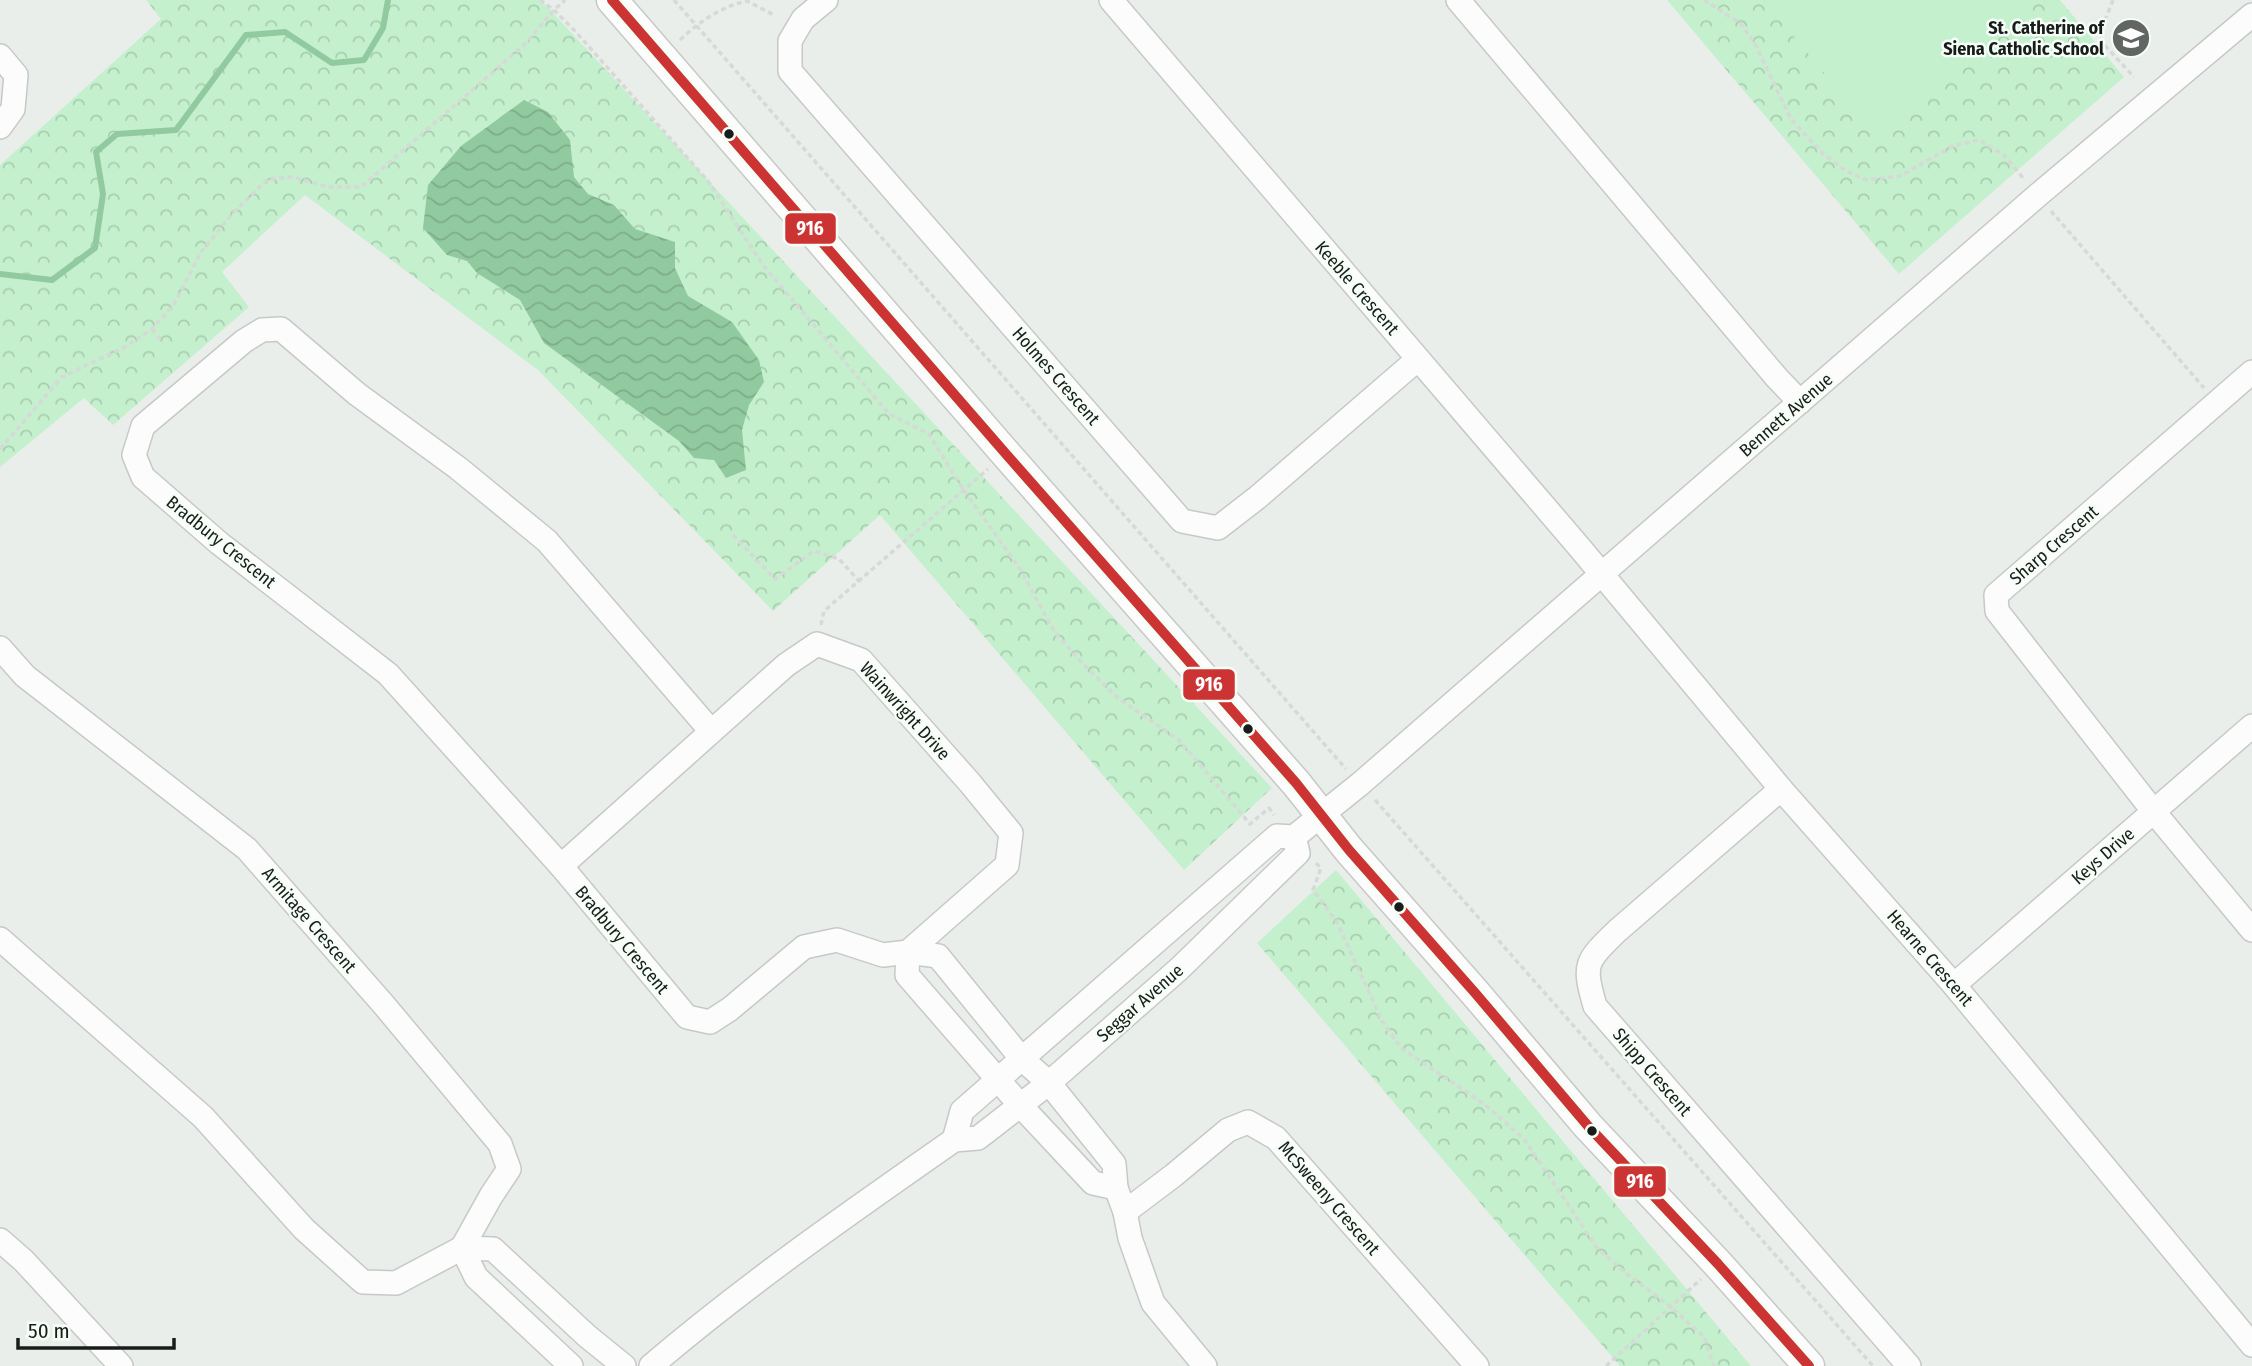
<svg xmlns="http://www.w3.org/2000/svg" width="2252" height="1366" viewBox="0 0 2252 1366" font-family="'Fira Sans Condensed',sans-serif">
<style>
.park{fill:url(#park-crowns)}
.garden{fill:#c4f0cd}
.water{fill:url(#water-waves)}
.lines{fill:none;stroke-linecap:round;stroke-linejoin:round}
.stream{stroke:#92caa0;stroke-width:6}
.minor-casing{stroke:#c6c9c6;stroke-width:26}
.major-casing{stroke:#c6c9c6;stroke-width:33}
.path{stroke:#d7d8d7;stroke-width:3.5;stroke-dasharray:5 3.5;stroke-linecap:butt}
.minor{stroke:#fcfcfc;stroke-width:23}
.major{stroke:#fcfcfc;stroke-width:30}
.bus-1-casing{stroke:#f5fef6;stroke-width:16}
.bus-1{stroke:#c33;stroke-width:10}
.bus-dot{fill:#191c1a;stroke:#f5fef6;stroke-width:2.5}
.labels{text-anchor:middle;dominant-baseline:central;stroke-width:5;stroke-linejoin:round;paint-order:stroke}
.poi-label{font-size:18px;font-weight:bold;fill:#191c1a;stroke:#f5fef6;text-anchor:end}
.street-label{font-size:18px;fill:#191c1a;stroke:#f5fef6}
.line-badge{stroke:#f5fef6;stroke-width:2.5}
.badge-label{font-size:19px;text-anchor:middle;font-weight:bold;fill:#fff}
</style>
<defs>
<pattern id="park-crowns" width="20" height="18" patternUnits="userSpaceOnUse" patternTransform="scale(1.75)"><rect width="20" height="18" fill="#c4f0cd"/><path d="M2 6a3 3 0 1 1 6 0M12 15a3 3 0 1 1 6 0" fill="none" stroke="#a8cdaf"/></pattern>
<pattern id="water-waves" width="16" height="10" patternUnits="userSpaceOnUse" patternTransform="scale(1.75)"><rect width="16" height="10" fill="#92caa0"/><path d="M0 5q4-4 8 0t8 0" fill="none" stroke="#7dad89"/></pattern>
</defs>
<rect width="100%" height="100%" fill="#eaeeea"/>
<g class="park">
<path d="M146,0H541L1272,788L1184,870L880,515L773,611L538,370L305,195L222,272L249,307L113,425L84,398L0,467V165L161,19Z"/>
<path d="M1667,0H2060L2124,77L1899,274Z"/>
<path d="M1336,870L1751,1366H1620L1257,943Z"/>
</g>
<path class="garden" d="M1763,0H2015L2024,11L1880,139Z"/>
<path class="water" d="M524,100L548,112L570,140L574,177L588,194L614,205L635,229L675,242V268L688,296L732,322L759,360L764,382L749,405L742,430L746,470L726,478L714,460L694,458L679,441L544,343L520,300L477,273L467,261L447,255L423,228L428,185L461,146Z"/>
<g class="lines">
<path class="stream" d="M0,274L52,280L95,248L103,194L96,152L117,134L176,130L246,35L285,32L332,63L364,60L383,28L388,0"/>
<g class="minor-casing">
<g id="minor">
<path d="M826,0L803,19L790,41V71L1182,521L1218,528L1258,497L1418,359"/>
<path d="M1111,0L1580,548L1781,789L1954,985L2252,1345"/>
<path d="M1458,0L1777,378L1800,402"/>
<path d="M0,56L16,75L13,109L0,127"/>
<path d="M2252,372L1996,595L1997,611L2154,812L2252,930"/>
<path d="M0,648L25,676L247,849L384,1005L500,1144L509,1169L491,1196L462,1248"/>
<path d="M711,731L547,541L458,468L357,394L281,329L262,330L244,341L143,426L134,455L143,477L219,543L388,674L561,866L687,1017L710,1022L730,1009L804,947L837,940L883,955L908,952L938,956L1021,1058L1049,1083L1114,1164L1116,1188L1125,1212L1130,1238L1153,1303L1205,1366"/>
<path d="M1781,789L1617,931C1585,962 1583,964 1595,1006L1909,1366"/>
<path d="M561,866L786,665L817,644L861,660L970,783L1011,833L1007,865L908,952"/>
<path d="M0,939L203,1117L304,1229L363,1282L396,1283L462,1248L493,1249L587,1336L624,1366"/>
<path d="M908,952L907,975L1020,1105L1093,1183L1116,1188"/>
<path d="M1954,985L2252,726"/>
<path d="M954,1140L962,1111L1277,836L1294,837L1360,784L2038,195L2252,15"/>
<path d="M1125,1212L1174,1175L1228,1130L1248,1122L1276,1138L1477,1366"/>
<path d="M0,1240L24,1261L121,1366"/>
<path d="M462,1248L476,1277L571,1366"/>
<path d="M651,1366C747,1284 851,1212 954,1140L978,1138L1049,1083L1179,969L1298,853L1294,837"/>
</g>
</g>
<g class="major-casing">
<path id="major" d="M612,0L1006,454L1296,783L1349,850L1476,994L1588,1126L1718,1264L1809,1366"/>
</g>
<g class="path">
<path d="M540,0L554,10L575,31L708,181L763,265L889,414L929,434L963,489L1020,569L1055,633L1086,667L1118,698L1179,740L1250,824L1269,808L1274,815"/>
<path d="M674,0L1346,769"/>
<path d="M1704,0L1740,23L1754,42L1791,119L1823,154L1846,171L1866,180L1900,176L1953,146L1979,140L2004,155L2023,178"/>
<path d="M2113,0L2098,38L2134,77"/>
<path d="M680,40C700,21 721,7 747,1L774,15"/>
<path d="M2051,211L2204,388"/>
<path d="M152,329L163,343"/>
<path d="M0,449L62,377L125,347L152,329L174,304L201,252L233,213L268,179L293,177L328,187H361L524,45L554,10L565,0"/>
<path d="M733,535L775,579L814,551L839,559L860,582"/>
<path d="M821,625L824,611L988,469"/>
<path d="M1375,800L1873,1366"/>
<path d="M1316,863L1321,868L1313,890L1337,922L1382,1021L1401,1048L1483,1103L1524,1139L1597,1248L1627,1274L1671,1307L1704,1337L1714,1366"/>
<path d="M1606,1366L1701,1279"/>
</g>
<use href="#minor" class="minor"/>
<use href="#major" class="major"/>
<g class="bus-1-casing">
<path id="bus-1" d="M612,0L1006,454L1296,783L1349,850L1476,994L1588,1126L1718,1264L1809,1366"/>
</g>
<use href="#bus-1" class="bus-1"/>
</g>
<defs>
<g id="school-disc" transform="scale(2.0125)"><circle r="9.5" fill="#626663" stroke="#f5fef6"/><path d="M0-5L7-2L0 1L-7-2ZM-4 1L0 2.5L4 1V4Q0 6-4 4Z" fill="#fff"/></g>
</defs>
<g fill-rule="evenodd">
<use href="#school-disc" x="2131" y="38"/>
</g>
<g class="bus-dot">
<circle cx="729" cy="134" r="6"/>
<circle cx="1248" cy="729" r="6"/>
<circle cx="1399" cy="907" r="6"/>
<circle cx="1592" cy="1131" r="6"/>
</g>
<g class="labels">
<g class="poi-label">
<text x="2104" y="28">St. Catherine of<tspan x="2104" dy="21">Siena Catholic School</tspan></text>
</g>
<g class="street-label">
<text transform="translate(1357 288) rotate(49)">Keeble Crescent</text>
<text transform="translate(1056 376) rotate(49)">Holmes Crescent</text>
<text transform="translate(1786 415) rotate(-41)">Bennett Avenue</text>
<text transform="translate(221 542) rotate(39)">Bradbury Crescent</text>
<text transform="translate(2054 545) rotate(-41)">Sharp Crescent</text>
<text transform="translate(905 711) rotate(48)">Wainwright Drive</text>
<text transform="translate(2103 856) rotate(-41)">Keys Drive</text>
<text transform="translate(309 920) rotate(49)">Armitage Crescent</text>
<text transform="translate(622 940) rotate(50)">Bradbury Crescent</text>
<text transform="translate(1930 958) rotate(49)">Hearne Crescent</text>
<text transform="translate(1140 1003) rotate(-41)">Seggar Avenue</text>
<text transform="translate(1652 1072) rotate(49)">Shipp Crescent</text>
<text transform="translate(1329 1198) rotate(49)">McSweeny Crescent</text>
</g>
</g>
<g class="line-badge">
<rect x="784" y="212" width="53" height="33" rx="7" fill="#c33"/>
<rect x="1182" y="668" width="54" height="33" rx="7" fill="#c33"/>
<rect x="1613" y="1165" width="54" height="33" rx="7" fill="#c33"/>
</g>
<g class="badge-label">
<text x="810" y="235">916</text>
<text x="1209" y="691">916</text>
<text x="1640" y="1188">916</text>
</g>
<path d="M18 1338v10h156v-10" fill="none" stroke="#191c1a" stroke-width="3.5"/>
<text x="28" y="1338" font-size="21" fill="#191c1a" stroke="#f5fef6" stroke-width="5" paint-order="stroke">50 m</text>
</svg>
